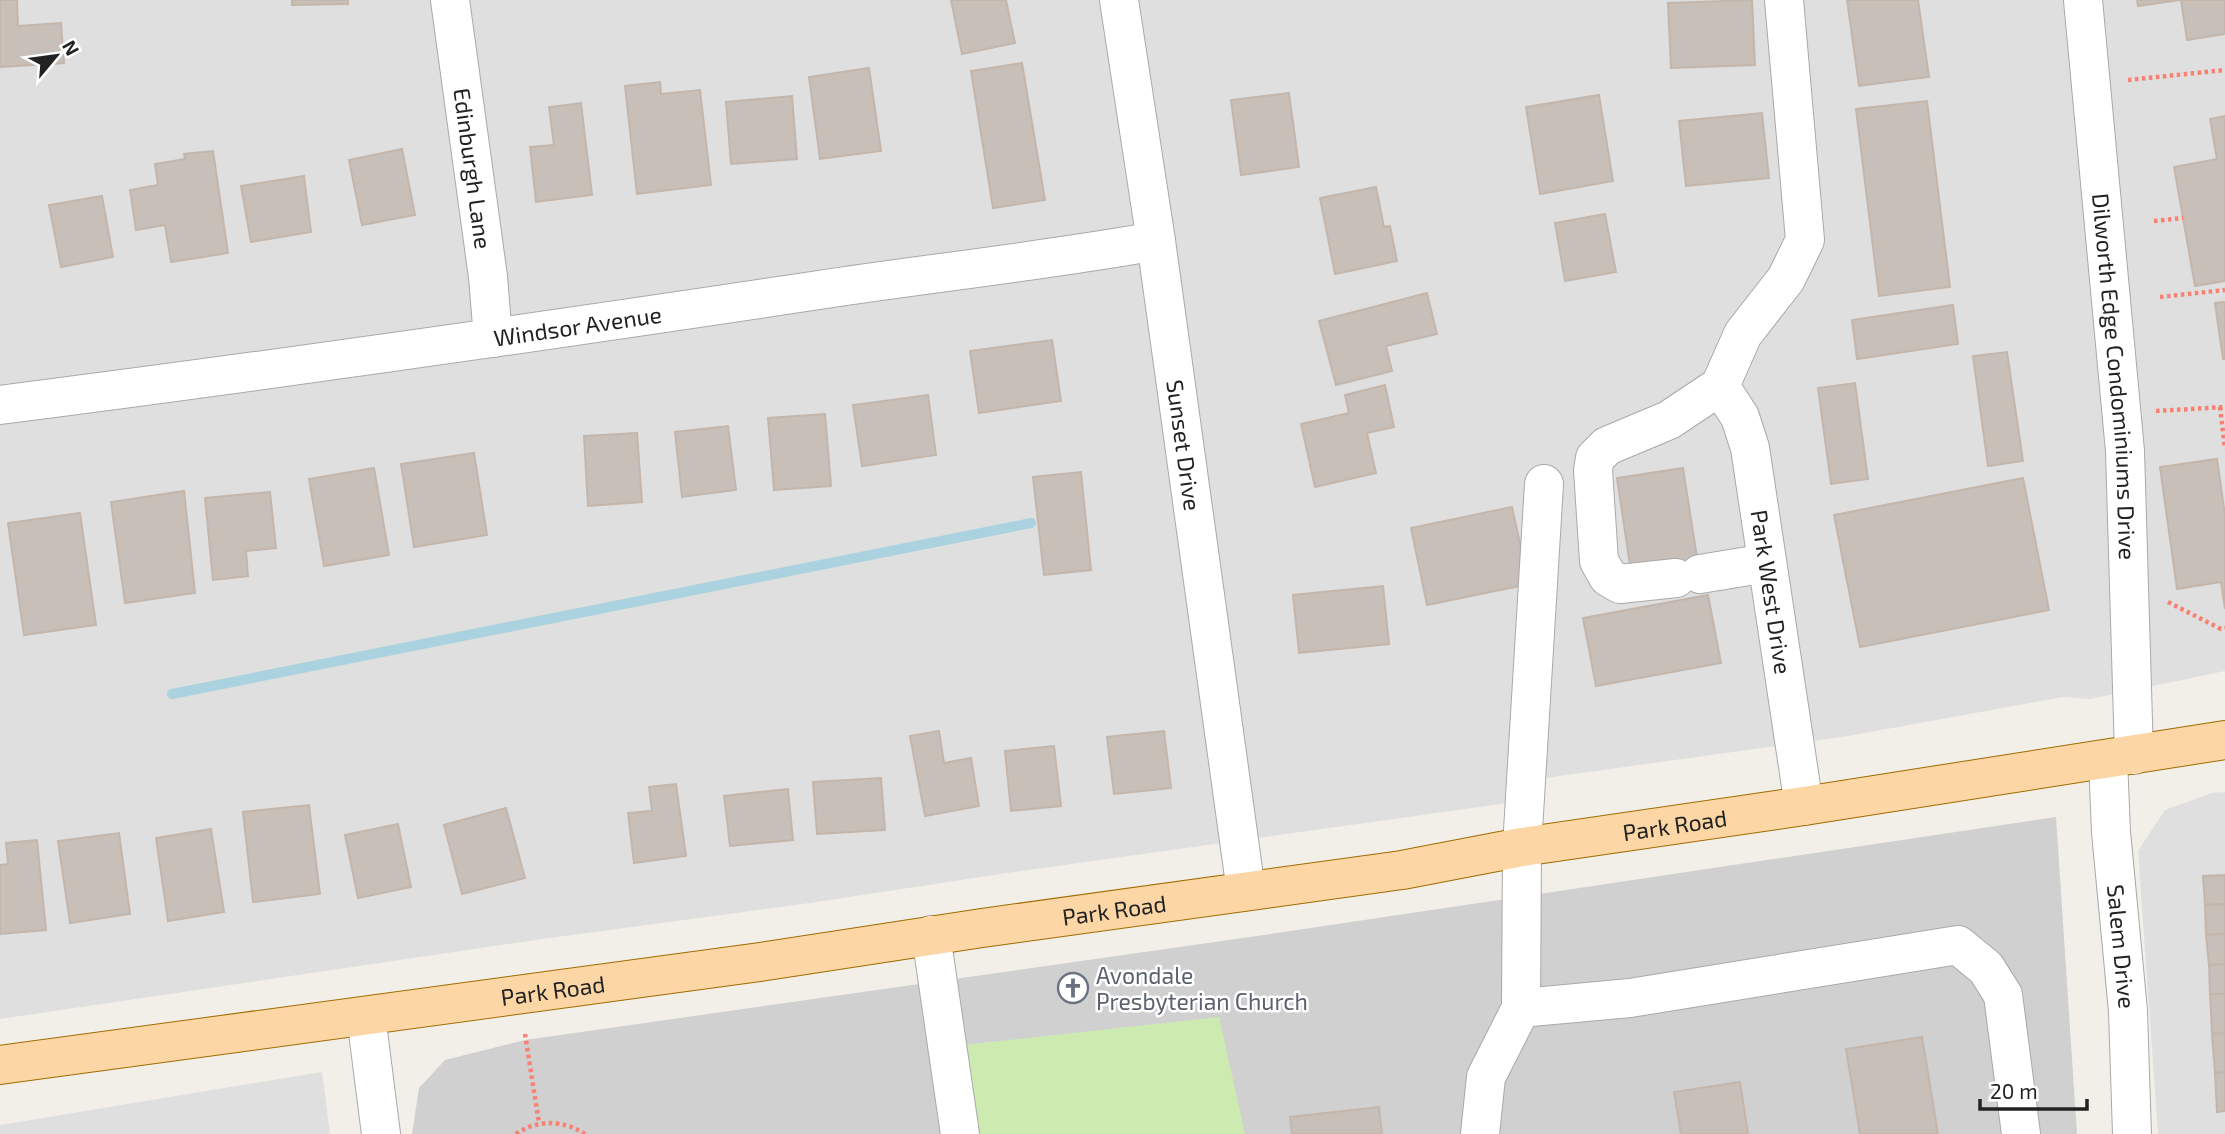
<svg xmlns="http://www.w3.org/2000/svg" width="2225" height="1134" viewBox="0 0 2225 1134" font-family="'Exo 2',sans-serif">
<style>
.residential{fill:#e0dfdf}
.religious{fill:#d0d0d0}
.grass{fill:#cdebb0}
.lines{fill:none;stroke-linecap:round;stroke-linejoin:round}
.stream{stroke:#aad3df;stroke-width:10}
.building{fill:#c7bfb8;stroke:#c4b6ab;stroke-width:2}
.minor-casing{stroke:#a9a9a9;stroke-width:40}
.major-casing{stroke:#a06b00;stroke-width:40}
.path{stroke:#fa8072;stroke-width:4.5;stroke-dasharray:3.5 3.5;stroke-linecap:butt}
.minor{stroke:#fff;stroke-width:38}
.major{stroke:#fcd6a4;stroke-width:38}
.labels{text-anchor:middle;dominant-baseline:central;stroke-width:5;stroke-linejoin:round;paint-order:stroke}
.street-label{font-size:23px;fill:#222;stroke:#fff}
.worship-label{font-size:23px;fill:#5b616d;stroke:#fff;text-anchor:start}
</style>
<rect width="100%" height="100%" fill="#f2efe9"/>
<g class="residential">
<path d="M0,0H2225V671L2090,699L2063,697L1848,736L1538,779L1536,799L1007,873L810,903L535,940L0,1019Z"/>
<path d="M2225,792V1134H2158L2138,851L2165,810L2212,793Z"/>
<path d="M322,1072L330,1134H0V1125Z"/>
</g>
<path class="religious" d="M2056,817L2077,1134H412L419,1088L445,1060L525,1040L1257,936Z"/>
<path class="grass" d="M1219,1017L1245,1134H968L954,1046Z"/>
<g class="lines">
<path class="stream" d="M172,694L1031,523"/>
</g>
<g class="building">
<path d="M0,0H17L18,26L61,23L64,63L0,67Z"/>
<path d="M292,0H348V4L292,5Z"/>
<path d="M951,0H1006L1015,43L962,54Z"/>
<path d="M1752,0L1755,65L1671,68L1668,3Z"/>
<path d="M1847,0H1918L1929,77L1859,86Z"/>
<path d="M2137,0H2180L2138,6Z"/>
<path d="M2181,0H2225V34L2187,40Z"/>
<path d="M1022,63L1045,200L993,208L971,71Z"/>
<path d="M869,68L881,151L820,159L809,77Z"/>
<path d="M660,82L661,94L700,90L711,185L637,194L625,86Z"/>
<path d="M1289,93L1299,167L1241,175L1231,100Z"/>
<path d="M1599,95L1613,181L1540,194L1526,107Z"/>
<path d="M792,96L797,159L731,164L726,102Z"/>
<path d="M1927,101L1950,287L1879,296L1856,109Z"/>
<path d="M581,103L592,195L536,202L530,147L554,145L549,107Z"/>
<path d="M1762,113L1769,178L1686,186L1679,121Z"/>
<path d="M2225,116V281L2195,286L2174,167L2217,159L2210,119Z"/>
<path d="M402,149L415,215L362,225L349,160Z"/>
<path d="M213,151L228,253L171,262L165,225L136,230L130,190L158,185L155,164L185,159L184,154Z"/>
<path d="M304,176L311,232L251,242L241,186Z"/>
<path d="M1376,187L1384,227L1390,226L1397,261L1335,274L1320,198Z"/>
<path d="M102,196L113,257L61,267L49,205Z"/>
<path d="M1605,214L1616,272L1565,281L1555,223Z"/>
<path d="M1427,293L1437,334L1386,346L1392,371L1336,385L1319,321Z"/>
<path d="M2225,302V359H2223L2215,303Z"/>
<path d="M1953,305L1958,344L1857,359L1852,320Z"/>
<path d="M1052,340L1061,401L979,413L970,351Z"/>
<path d="M2007,352L2023,461L1988,466L1973,356Z"/>
<path d="M1855,383L1868,479L1831,484L1818,388Z"/>
<path d="M1385,385L1394,427L1367,433L1376,473L1315,487L1301,424L1349,413L1345,395Z"/>
<path d="M928,395L936,455L862,466L853,405Z"/>
<path d="M825,414L831,486L774,490L768,418Z"/>
<path d="M728,426L736,490L682,497L675,432Z"/>
<path d="M637,433L642,502L588,506L584,436Z"/>
<path d="M474,453L487,535L414,547L401,464Z"/>
<path d="M2217,459L2225,515V609L2221,582L2177,589L2160,467Z"/>
<path d="M374,468L389,555L324,566L309,479Z"/>
<path d="M1683,468L1701,583L1677,586L1673,559L1630,565L1617,478Z"/>
<path d="M1081,472L1091,570L1044,575L1033,477Z"/>
<path d="M2023,478L2049,610L1860,647L1834,515Z"/>
<path d="M184,491L195,593L125,603L111,502Z"/>
<path d="M270,492L276,548L246,551L248,576L213,580L205,498Z"/>
<path d="M1512,507L1529,584L1427,605L1411,528Z"/>
<path d="M80,513L96,625L24,635L8,523Z"/>
<path d="M1383,586L1389,644L1299,653L1293,595Z"/>
<path d="M1708,595L1721,663L1596,686L1583,618Z"/>
<path d="M939,731L944,763L971,758L979,806L925,816L910,736Z"/>
<path d="M1164,731L1171,788L1114,794L1107,737Z"/>
<path d="M1054,746L1061,806L1011,811L1005,751Z"/>
<path d="M881,778L885,830L817,834L813,782Z"/>
<path d="M676,784L686,856L634,863L628,813L652,811L649,787Z"/>
<path d="M788,789L793,840L730,846L724,796Z"/>
<path d="M309,805L320,894L253,902L243,812Z"/>
<path d="M506,808L525,878L462,894L444,825Z"/>
<path d="M398,824L411,887L358,898L345,835Z"/>
<path d="M211,829L224,912L168,921L156,838Z"/>
<path d="M119,833L130,914L70,923L58,841Z"/>
<path d="M37,840L46,930L0,934V865L8,864L6,843Z"/>
<path d="M2225,875V904L2205,905L2203,876Z"/>
<path d="M2225,904V934L2206,935L2205,905Z"/>
<path d="M2225,934V964L2209,965L2206,935Z"/>
<path d="M2225,964V994H2210L2209,965Z"/>
<path d="M2210,994H2225V1033L2212,1034Z"/>
<path d="M2225,1033V1072L2215,1073L2212,1034Z"/>
<path d="M1922,1037L1938,1134H1860L1846,1049Z"/>
<path d="M2225,1072V1111L2217,1112L2215,1073Z"/>
<path d="M1740,1082L1748,1134H1681L1674,1092Z"/>
<path d="M1379,1107L1382,1134H1292L1290,1117Z"/>
</g>
<g class="lines">
<g class="minor-casing">
<g id="minor">
<path id="s1" d="M450,0L488,277L493,338"/>
<path id="s2" d="M1119,0L1156,241L1246,891"/>
<path id="s3" d="M2083,0L2125,451L2134,755"/>
<path id="s4" d="M1720,386L1740,417L1750,448L1804,806"/>
<path id="s5" d="M0,405C273,370 546,331 819,290C931,273 1044,261 1156,241"/>
<path d="M1700,574L1767,563"/>
<path d="M1676,578L1620,584L1608,577L1599,561L1593,470L1595,458L1607,446L1669,420L1720,386L1743,334L1786,279L1805,240L1784,0"/>
<path id="s6" d="M2108,760L2111,832L2128,1011L2132,1134"/>
<path d="M931,935L960,1134"/>
<path d="M1521,1008L1522,847L1544,484"/>
<path d="M366,1016L381,1134"/>
<path d="M1480,1134L1486,1077L1521,1008L1630,998L1958,945L1986,968L2003,995L2021,1134"/>
</g>
</g>
<g class="major-casing">
<g id="major">
<path id="s7" d="M0,1065L760,962L982,928L1402,870L1522,847L1804,806L2225,740"/>
</g>
</g>
<g class="path">
<path d="M2128,80L2225,70"/>
<path d="M2154,221L2183,218"/>
<path d="M2160,297L2225,290"/>
<path d="M2220,407L2225,449"/>
<path d="M2156,411L2225,407"/>
<path d="M2168,602L2221,629L2225,628"/>
<path d="M525,1034L539,1123"/>
<path d="M516,1134C537,1119 564,1120 585,1134"/>
</g>
<use href="#minor" class="minor"/>
<use href="#major" class="major"/>
</g>
<defs>
<g id="church-ring" transform="scale(1.575)"><circle r="9.5" fill="#fff" stroke="#6b7280" stroke-width="1.5"/><path d="M-1.2-6h2.4v3.5h3.3v2.4h-3.3V6h-2.4V-.1h-3.3v-2.4h3.3Z" fill="#6b7280"/></g>
</defs>
<g fill-rule="evenodd">
<use href="#church-ring" x="1073" y="988"/>
</g>
<g class="labels">
<g class="street-label">
<text stroke="none"><textPath href="#s1" startOffset="170">Edinburgh Lane</textPath></text>
<text stroke="none"><textPath href="#s5" startOffset="583">Windsor Avenue</textPath></text>
<text stroke="none"><textPath href="#s3" startOffset="378">Dilworth Edge Condominiums Drive</textPath></text>
<text stroke="none"><textPath href="#s2" startOffset="450">Sunset Drive</textPath></text>
<text stroke="none"><textPath href="#s4" startOffset="215">Park West Drive</textPath></text>
<text stroke="none"><textPath href="#s7" startOffset="1692">Park Road</textPath></text>
<text stroke="none"><textPath href="#s7" startOffset="1125">Park Road</textPath></text>
<text stroke="none"><textPath href="#s6" startOffset="187">Salem Drive</textPath></text>
<text stroke="none"><textPath href="#s7" startOffset="558">Park Road</textPath></text>
</g>
<g class="worship-label">
<text x="1096" y="975">Avondale<tspan x="1096" dy="26">Presbyterian Church</tspan></text>
</g>
</g>
<g transform="translate(56 56) rotate(61)" stroke="#ffffff" stroke-width="5" paint-order="stroke">
<path d="M0-5L12 26L0 18L-12 26Z" fill="#222222"/>
<text y="-10" font-size="19" font-weight="bold" text-anchor="middle" fill="#222222">N</text>
</g>
<path d="M1980 1099v10h107v-10" fill="none" stroke="#222222" stroke-width="3.5"/>
<text x="1990" y="1099" font-size="21" fill="#222222" stroke="#ffffff" stroke-width="5" paint-order="stroke">20 m</text>
</svg>
